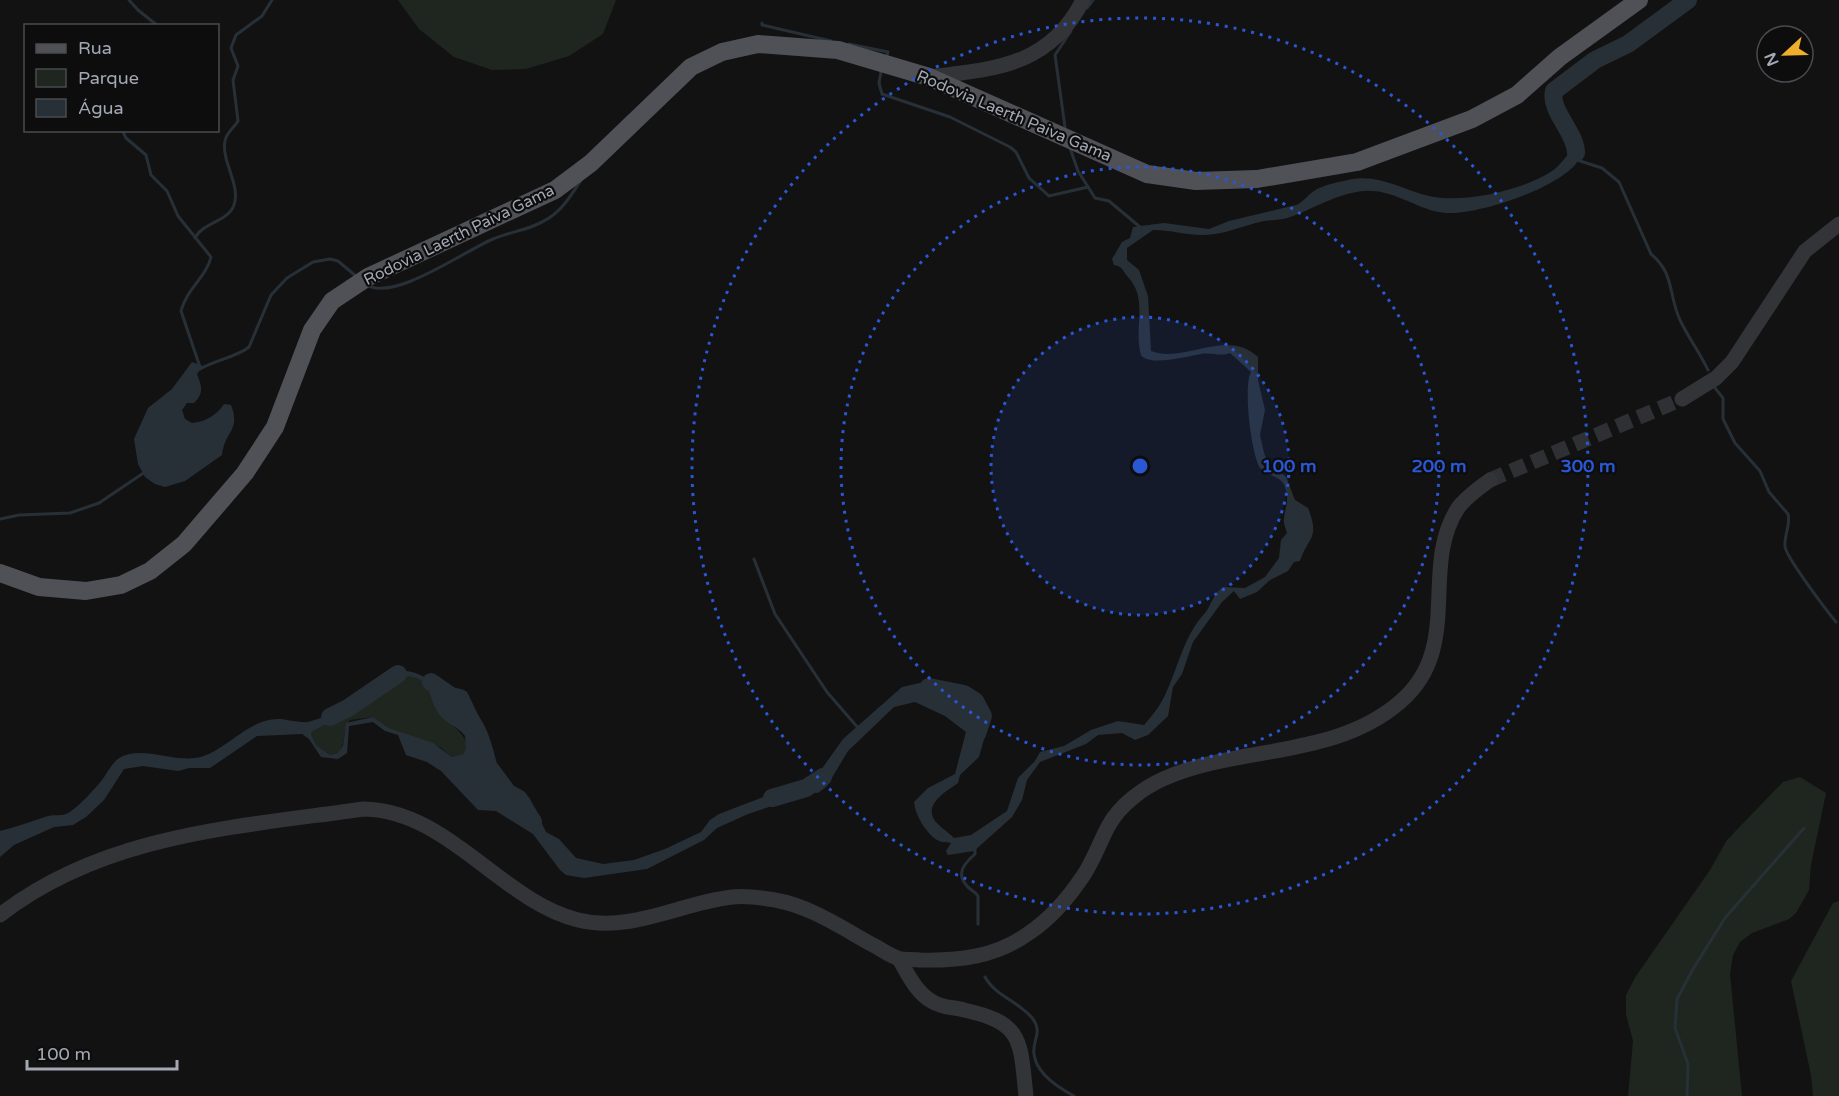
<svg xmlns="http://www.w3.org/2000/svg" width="1839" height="1096" viewBox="0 0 1839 1096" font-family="'Varela Round',sans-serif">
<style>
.green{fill:#1e261f}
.water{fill:#283037;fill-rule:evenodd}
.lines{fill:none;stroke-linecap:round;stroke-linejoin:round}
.stream{stroke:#283037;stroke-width:3}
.river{stroke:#283037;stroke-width:18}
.minor-tunnel{stroke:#2f3033;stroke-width:15;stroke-dasharray:15 8;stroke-linecap:butt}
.minor{stroke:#333438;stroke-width:15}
.major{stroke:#4f5157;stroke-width:18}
.ring{fill:none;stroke:#2a57d4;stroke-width:3;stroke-dasharray:3 6}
.labels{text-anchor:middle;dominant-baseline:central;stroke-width:4.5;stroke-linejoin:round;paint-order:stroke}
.street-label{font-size:16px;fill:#a3a8b4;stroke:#0d0d0e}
.centre{fill:#2a57d4;stroke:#0d0d0e;stroke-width:3}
.ring-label{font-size:18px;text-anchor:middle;font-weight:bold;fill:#2a57d4;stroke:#0d0d0e;stroke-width:4.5;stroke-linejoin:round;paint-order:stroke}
</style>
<rect width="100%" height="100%" fill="#121213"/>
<g class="green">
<path d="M398,0H616L603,34L569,56L526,69L492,70L454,57L419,29Z"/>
<path d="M403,676C410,676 415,676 421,680C432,687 430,699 436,708C443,719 492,751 452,757L440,747L389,728L373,717L350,720C341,732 347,744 338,753L330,755L316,745L311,734L313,731L349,712L357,699L374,688Z"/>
<path d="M1800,777L1826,793L1811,865L1809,890L1796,913L1789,919L1752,933L1740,942L1733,955L1730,974L1742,1096H1628L1633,1041L1626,1014V995L1636,976L1710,870L1727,840L1783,782Z"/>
<path d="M1839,901V1096H1813L1811,1075L1791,981L1833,903Z"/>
</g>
<g class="water">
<path d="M1571,130C1581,134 1584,152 1578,161C1560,188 1478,215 1446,213C1417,211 1396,189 1364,191C1337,193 1312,210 1287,218C1280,220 1272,220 1264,221C1244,225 1224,235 1203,235C1186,235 1170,230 1153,230L1127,248V260L1139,270L1148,296L1151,351C1186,364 1226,327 1258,357V380L1265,410L1260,435L1264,453L1268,463L1286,477L1295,500L1308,508C1320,539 1309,535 1300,561L1294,562L1288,571L1270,580L1257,592L1240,599L1234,591L1222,602L1193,642L1182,674L1173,687L1168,716L1148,735L1135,740L1122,733L1098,735L1086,744L1040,762L1027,780L1022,800L1012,817L974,851L948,855L946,851L951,843C948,842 945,842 942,842C928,838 915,815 914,802L928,788L955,774L966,732L945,716L915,702L894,707L848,751L827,786L818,793L796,790L793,799L748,814L717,828L704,840L647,869L584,878L566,875L560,870L533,834L496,811L478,810L441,771L427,762L406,755L398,735L385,731L373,722L349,726L347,753L338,759L321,757L309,739L302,734L257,736L210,768H189L178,771L143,766L124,769L104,800L86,817L73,825L54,827L14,845L0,857V831C16,827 32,821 48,816C55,814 63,817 70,812C81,804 93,791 102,780C108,772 113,760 123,756C143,747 172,761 195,758C217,756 239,730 262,722C280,716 285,721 302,722C309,723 321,718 328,715C359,705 379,658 418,674C432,679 440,690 452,697C456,699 460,698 464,701C497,725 493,770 510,803L517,806L529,797L546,832L559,839L576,858L603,864L634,860L665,849L701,832L710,820L719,814L816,777L843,739L902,687L924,682L940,685L963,699L971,708L989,713L990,717L979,757L960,775L958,783C947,791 923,804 935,821C940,827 948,832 954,838L971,835L1007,811L1018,778L1035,761L1040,752L1064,746L1091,730L1118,721L1144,725C1152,716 1160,706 1165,695C1178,668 1184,635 1205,613C1211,606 1211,597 1223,587L1245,588L1265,577L1279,558L1281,540L1287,533C1286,529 1283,523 1284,519C1285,507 1290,500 1285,487C1281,475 1267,477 1260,468C1251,453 1243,386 1251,372L1230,353C1221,357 1211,352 1201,354C1188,356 1149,367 1141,355C1133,328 1149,300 1128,277C1122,271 1124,267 1114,265L1112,259L1122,242L1130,238L1133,227L1164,223L1209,229L1229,221L1296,205C1304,202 1307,195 1314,191C1322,185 1343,181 1353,179C1381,175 1403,190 1429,196C1463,204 1524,190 1552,171C1560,166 1565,157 1571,151L1564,131ZM403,676C434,676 426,696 439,714C446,724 458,726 465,736L466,749L463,754L452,757L433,743L389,728L373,717L346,723L343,746L338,753L330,755L316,745L311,734L313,731L346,714L357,699L374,688Z"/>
<path d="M192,362L203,366L197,374C202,387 204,393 194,403H187L182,410L185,419L192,423C205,422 217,415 224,404L231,405C241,431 225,430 222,455L185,481L165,487L155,484L145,477L138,464L134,439L148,408L172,389Z"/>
</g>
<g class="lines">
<g class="stream">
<path d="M129,0L138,10L158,26"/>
<path d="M1087,8L1093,0"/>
<path d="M762,23V25L831,41"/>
<path d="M849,44L888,52L887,55"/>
<path d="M881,72L879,83L882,94L950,117L1010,147L1016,152L1029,178L1049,196L1088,187"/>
<path d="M1065,127L1055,55L1071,31"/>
<path d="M122,130L126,138L146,155L151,175L167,191L178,216L211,257C207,276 186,290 181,311L200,367"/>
<path d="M1070,148L1078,171L1095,198L1109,201L1140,227"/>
<path d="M1577,160L1602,168L1619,182L1651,254C1675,274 1668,294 1680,320C1688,337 1700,353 1708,370"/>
<path d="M195,238C203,222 228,222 234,205C241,185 221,161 225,141C226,133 234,128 238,121L233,80L238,66L231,48L236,35L262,16L272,0"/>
<path d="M367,285C394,302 466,250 493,239C512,231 531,230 549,218C563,209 572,194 581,180"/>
<path d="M200,369C215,360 237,357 249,347L271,295L287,278L313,262L330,259L338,261L357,277"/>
<path d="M1715,388L1723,398V419L1735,443L1760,471L1769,492L1788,514C1791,524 1784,535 1785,546C1785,556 1827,611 1836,622"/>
<path d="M0,519L19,515L70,513L99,503L145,472"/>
<path d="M754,559L775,614L827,692L859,729"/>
<path d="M975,846V854C965,863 955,873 967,886C970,890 975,891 978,896V924"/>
<path d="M985,977C996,997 1019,1001 1033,1019C1043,1033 1032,1040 1034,1054C1036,1073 1059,1088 1074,1096"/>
<path d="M1687,1096L1688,1064L1675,1028L1677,999L1693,969L1725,918L1804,828"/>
</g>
<g class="river">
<path d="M1576,153C1576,132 1549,111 1554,91L1595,60L1628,44L1688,0"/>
<path d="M431,682L451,696L460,698L471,721"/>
<path d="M929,687L964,694L975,701L983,716L977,734"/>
<path d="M330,717L348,708L398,674"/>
<path d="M491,770L508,793L519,799L533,822"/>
<path d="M772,798L806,788L823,777"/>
</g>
<path class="minor-tunnel" d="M1490,480L1682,399"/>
<g class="minor">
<path d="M929,77C995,69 1050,66 1083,0"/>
<path d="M1682,399L1716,378L1732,362L1805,251L1839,224"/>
<path d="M0,915C105,834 237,827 364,809C449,811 500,900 578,920C631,933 680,903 732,897C747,895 761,898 775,900C810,906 842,928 873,945C881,949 890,956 898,958C904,960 913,959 920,960C959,961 996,957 1029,933C1050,919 1069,897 1083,876C1094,860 1100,841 1109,825C1120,805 1143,788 1163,779C1239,745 1334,759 1400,702C1464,648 1419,568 1458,508C1466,497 1479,488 1490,480"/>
<path d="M899,959C908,974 916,993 933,1002C942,1008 954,1007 964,1010C1024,1023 1020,1041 1026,1096"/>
</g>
<path class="major" d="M0,573L39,587L86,591L121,585L150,571L184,544L245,473L275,427L312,330L332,301L368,277L555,190L591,163L691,67L722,52L758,44L838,50L929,77L1147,174L1196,181L1257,179L1357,162L1472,119L1517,95L1560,57L1639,0"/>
</g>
<circle cx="1140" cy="466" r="149" fill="#2a57d4" fill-opacity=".12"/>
<g class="ring">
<circle cx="1140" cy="466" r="149"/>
<circle cx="1140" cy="466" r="299"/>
<circle cx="1140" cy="466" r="448"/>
</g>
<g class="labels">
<g class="street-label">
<text transform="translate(1014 116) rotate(23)">Rodovia Laerth Paiva Gama</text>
<text transform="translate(459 235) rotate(-26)">Rodovia Laerth Paiva Gama</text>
</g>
</g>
<circle cx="1140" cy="466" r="9" class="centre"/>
<g class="ring-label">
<text x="1289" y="472">100 m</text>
<text x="1439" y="472">200 m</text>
<text x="1588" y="472">300 m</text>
</g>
<rect x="24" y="24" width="195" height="108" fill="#0d0d0e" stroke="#494b50" stroke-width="1.5"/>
<rect x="36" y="44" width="30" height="9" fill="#4f5157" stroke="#494b50" stroke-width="1.5"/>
<text x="78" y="54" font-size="18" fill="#a3a8b4">Rua</text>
<rect x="36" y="69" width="30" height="18" fill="#1e261f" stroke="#494b50" stroke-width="1.5"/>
<text x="78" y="84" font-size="18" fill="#a3a8b4">Parque</text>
<rect x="36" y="99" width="30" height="18" fill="#283037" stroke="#494b50" stroke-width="1.5"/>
<text x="78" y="114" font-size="18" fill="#a3a8b4">Água</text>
<g transform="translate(1785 54) rotate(248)"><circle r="28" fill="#0d0d0e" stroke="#494b50" stroke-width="1.5"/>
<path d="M0-4.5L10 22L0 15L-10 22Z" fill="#f0ae2d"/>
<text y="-9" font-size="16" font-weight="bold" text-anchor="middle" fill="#a3a8b4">N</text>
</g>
<path d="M27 1060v9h150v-9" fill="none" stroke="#a3a8b4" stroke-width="3"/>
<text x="36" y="1060" font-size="18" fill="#a3a8b4" stroke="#0d0d0e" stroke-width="4.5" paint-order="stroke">100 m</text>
</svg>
